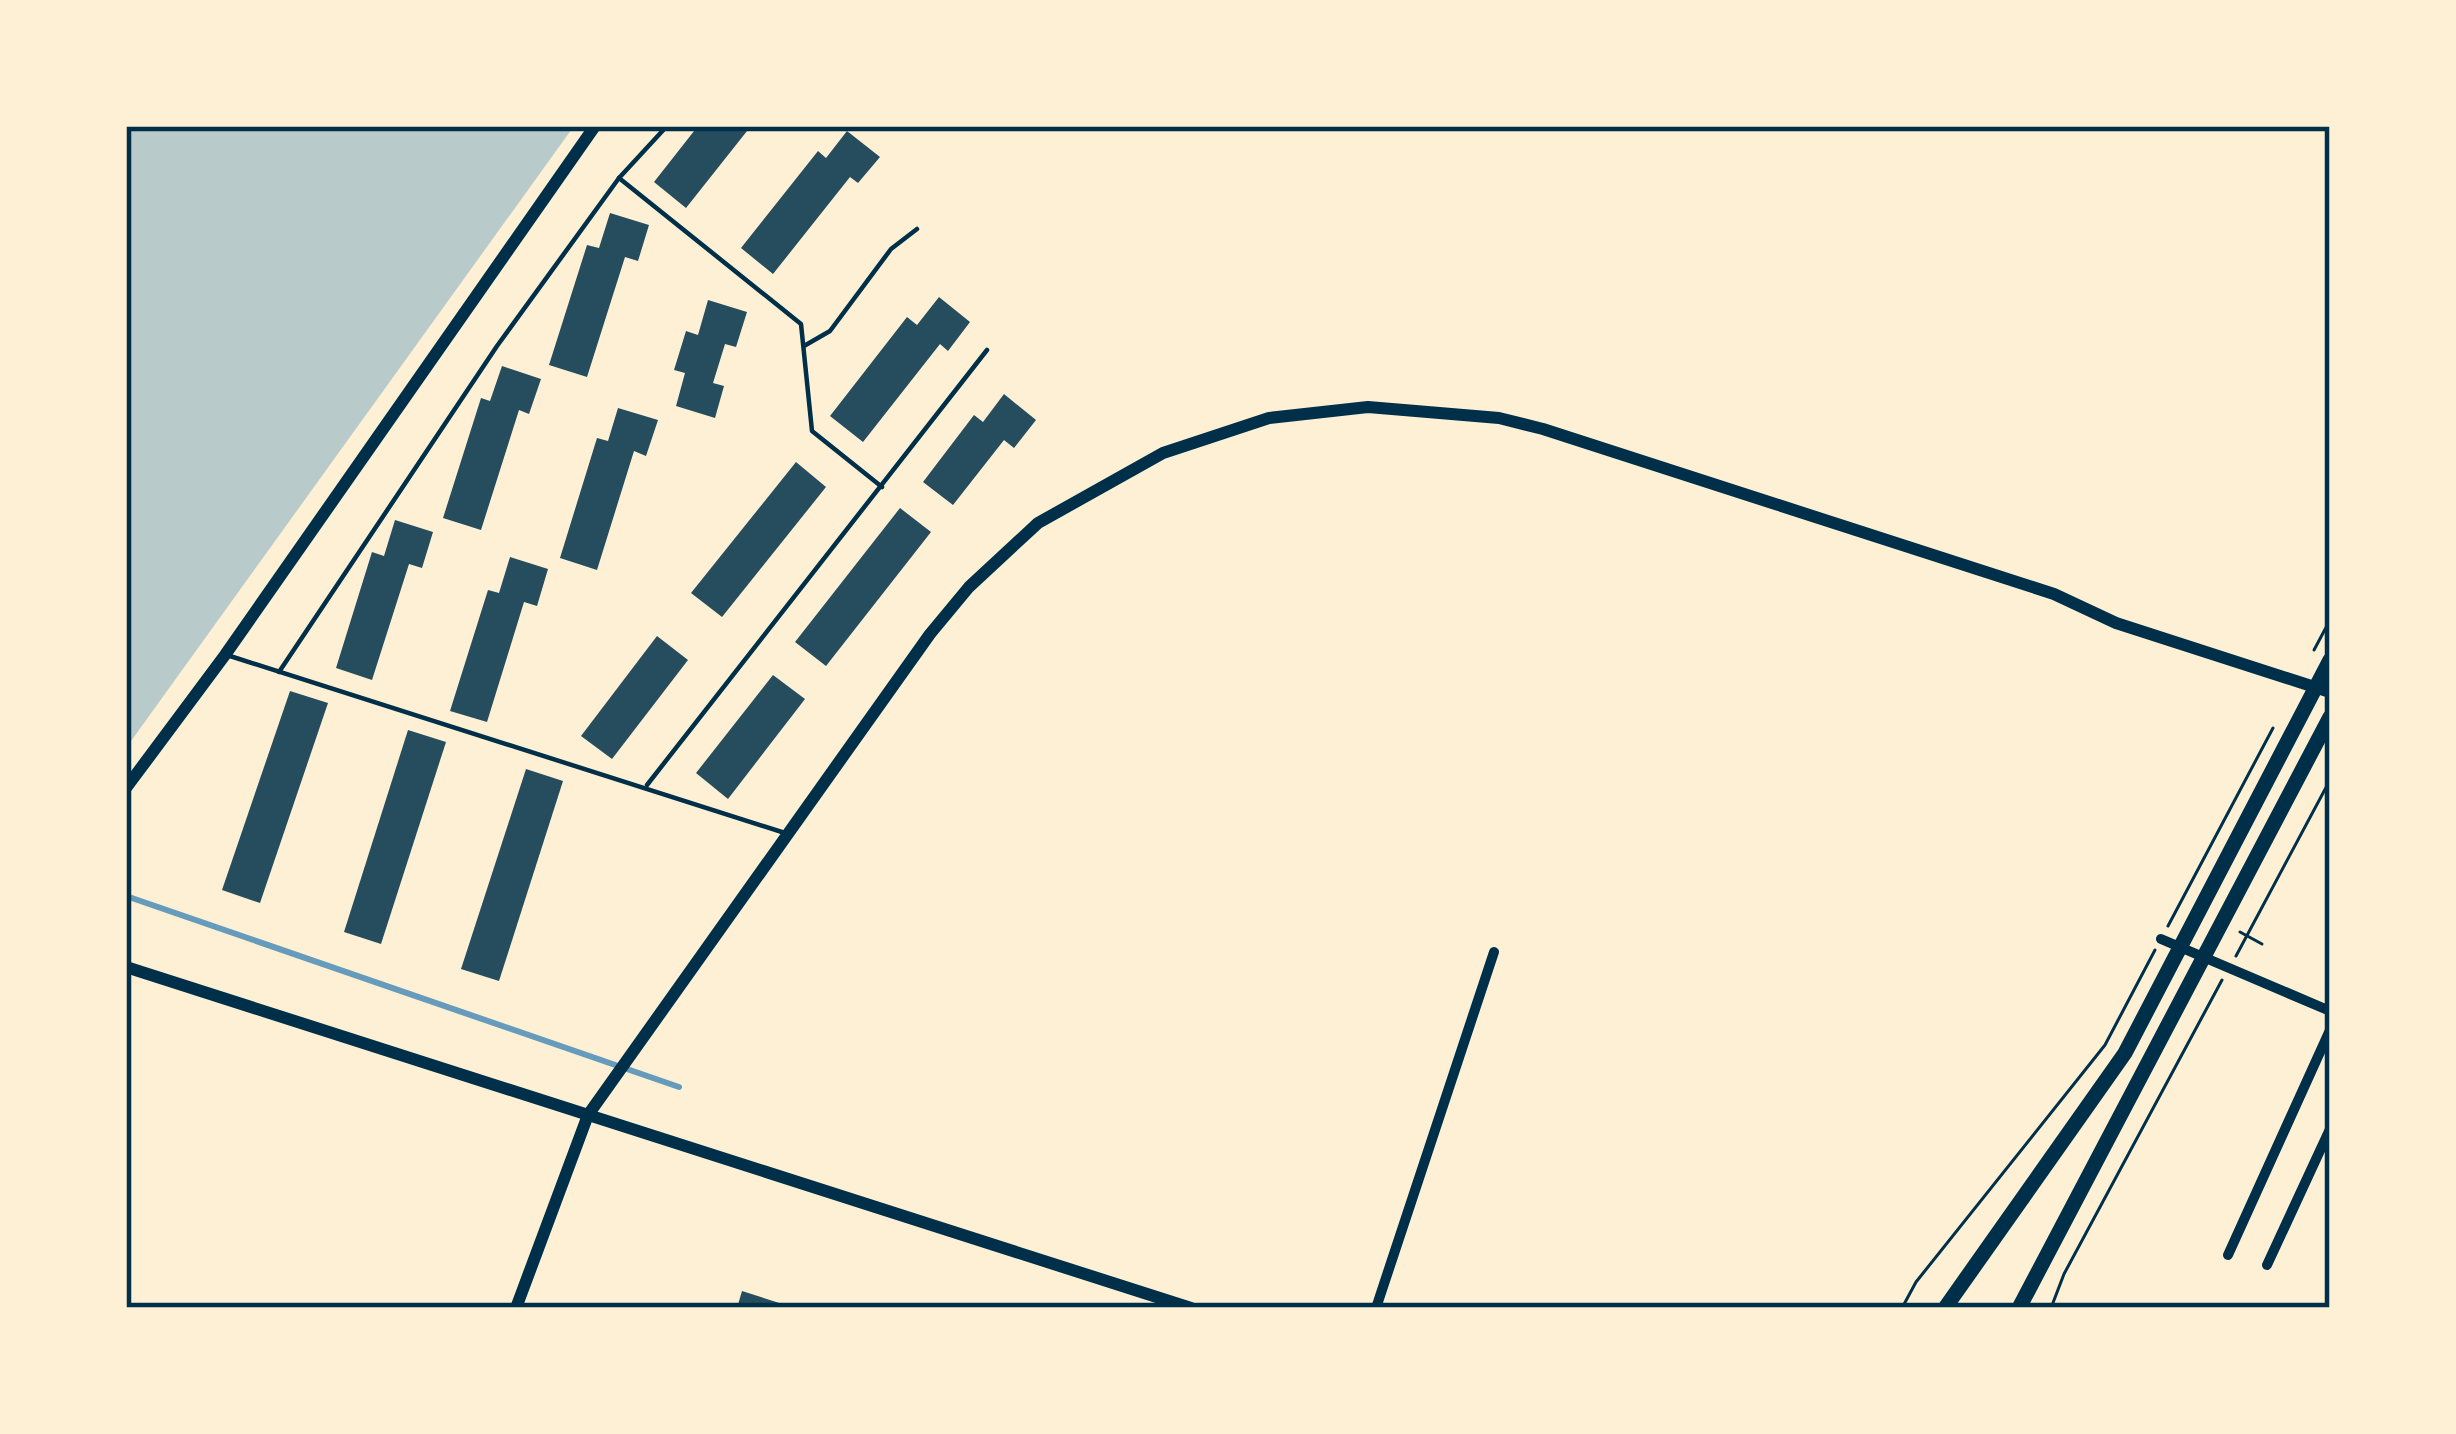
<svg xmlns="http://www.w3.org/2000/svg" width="2456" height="1434" viewBox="0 0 2456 1434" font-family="'Work Sans',sans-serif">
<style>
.green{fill:#b9caca}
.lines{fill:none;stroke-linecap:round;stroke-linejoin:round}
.stream{stroke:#669bbc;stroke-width:6}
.building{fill:#264d5e}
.path{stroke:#003049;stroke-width:3}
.service{stroke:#003049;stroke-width:4.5}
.minor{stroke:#003049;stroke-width:10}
.tertiary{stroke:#003049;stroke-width:12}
.secondary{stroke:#003049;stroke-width:15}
.neatline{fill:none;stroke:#003049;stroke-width:4.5}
</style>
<rect width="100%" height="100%" fill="#fdf0d5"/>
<path class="green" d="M126,126H574L126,748Z"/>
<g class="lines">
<path class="stream" d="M126,896L679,1087"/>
</g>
<g class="building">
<path d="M698,126H751L686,208L654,182Z"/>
<path d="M847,131L880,157L858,183L850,177L773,274L741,248L818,151L826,158Z"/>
<path d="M610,213L649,225L638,261L625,257L587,377L549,365L587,245L599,248Z"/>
<path d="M939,297L970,322L948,351L940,344L863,442L830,416L907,317L917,325Z"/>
<path d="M708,300L747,312L736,347L725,344L713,383L724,386L715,418L676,406L685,373L674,370L686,331L698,335Z"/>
<path d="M502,366L541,379L529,414L519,410L481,530L443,518L481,398L490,401Z"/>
<path d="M1004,394L1036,420L1014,448L1004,440L953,505L923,482L974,415L983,422Z"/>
<path d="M618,408L658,420L646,456L634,451L597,570L560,558L597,438L608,441Z"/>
<path d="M796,462L826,487L722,617L691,593Z"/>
<path d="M900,508L931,532L826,666L795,642Z"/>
<path d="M395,520L433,532L422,568L409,564L372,680L336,668L372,552L384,556Z"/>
<path d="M510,557L548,569L537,606L524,602L487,722L450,711L488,590L499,593Z"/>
<path d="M657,636L688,660L612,759L581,736Z"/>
<path d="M773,675L805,699L728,799L696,773Z"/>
<path d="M290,691L328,703L260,903L222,890Z"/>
<path d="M408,730L446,742L381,944L344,932Z"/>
<path d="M526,769L563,781L499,981L461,969Z"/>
<path d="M742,1291L792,1307V1308H737Z"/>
</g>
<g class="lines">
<g class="path">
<path d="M2314,650L2330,620"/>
<path d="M2168,926L2273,728"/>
<path d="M2240,932L2262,944"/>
<path d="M2236,956L2330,780"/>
<path d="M1902,1308L1916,1282L2105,1045L2155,950"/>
<path d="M2051,1308L2064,1274L2222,980"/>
</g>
<g class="service">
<path d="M619,178L801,324L812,431L882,487"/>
<path d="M804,346L830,331L891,249L917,229"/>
<path d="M230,656L785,833"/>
<path d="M279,672L497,346L619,178L667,126"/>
<path d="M647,785L987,350"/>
</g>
<g class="minor">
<path d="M2161,939L2330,1011"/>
<path d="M2228,1255L2330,1030"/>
<path d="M2267,1265L2330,1129"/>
<path d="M1376,1308L1494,952"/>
</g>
<g class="tertiary">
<path d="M126,788L225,655L595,126"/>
<path d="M126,967L1191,1308"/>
<path d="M516,1308L588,1115L930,634L969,587L1038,523L1163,453L1269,418L1368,407L1499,418L1543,429L2054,594L2116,623L2330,692"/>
</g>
<g class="secondary">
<path d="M1945,1308L2125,1053L2330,660"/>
<path d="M2019,1308L2330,717"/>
</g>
</g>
<rect width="2456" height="1434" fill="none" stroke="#fdf0d5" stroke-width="258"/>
<rect x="129" y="129" width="2198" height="1176" class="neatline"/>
</svg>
